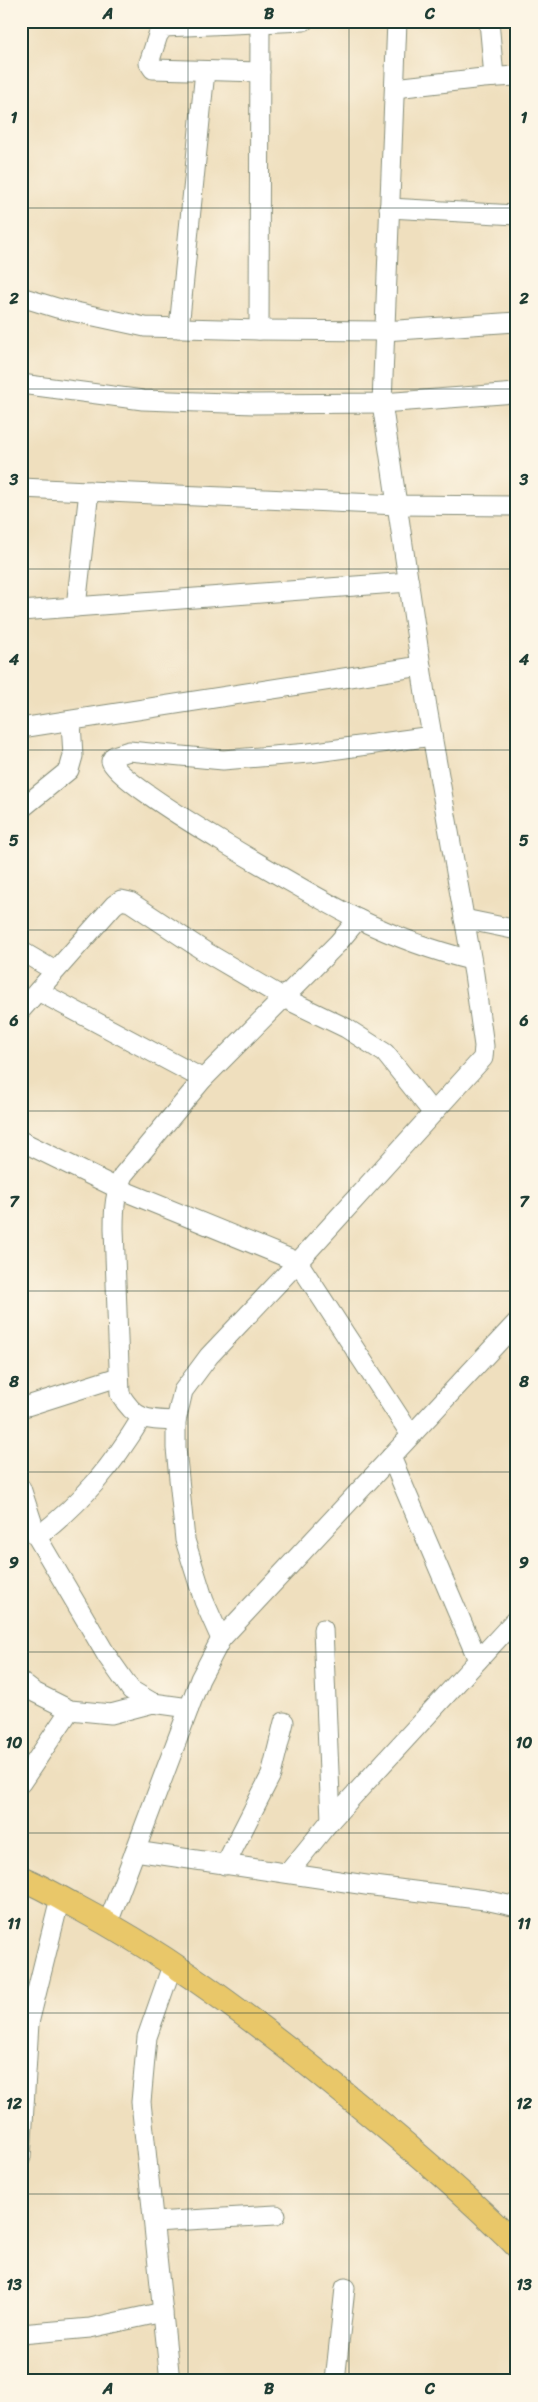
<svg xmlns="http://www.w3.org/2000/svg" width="538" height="2402" viewBox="0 0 538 2402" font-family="Sriracha,sans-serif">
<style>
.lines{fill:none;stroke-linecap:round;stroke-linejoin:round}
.minor-casing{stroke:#878e79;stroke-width:21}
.major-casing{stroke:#878e79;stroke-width:26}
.minor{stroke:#fff;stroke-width:19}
.major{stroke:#e9c769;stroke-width:24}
.grid{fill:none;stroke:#1f3d34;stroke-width:1;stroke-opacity:0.55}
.neatline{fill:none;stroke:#1f3d34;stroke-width:2}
.grid-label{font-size:16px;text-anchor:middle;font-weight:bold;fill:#1f3d34}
</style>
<rect width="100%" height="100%" fill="#fcf5e5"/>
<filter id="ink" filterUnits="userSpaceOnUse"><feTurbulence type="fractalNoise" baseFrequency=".02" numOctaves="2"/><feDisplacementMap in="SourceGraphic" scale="10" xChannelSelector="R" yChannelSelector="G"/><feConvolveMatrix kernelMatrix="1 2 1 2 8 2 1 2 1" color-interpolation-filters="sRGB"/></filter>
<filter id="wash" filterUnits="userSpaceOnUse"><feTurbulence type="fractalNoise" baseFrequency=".0096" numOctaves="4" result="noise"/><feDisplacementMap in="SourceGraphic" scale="20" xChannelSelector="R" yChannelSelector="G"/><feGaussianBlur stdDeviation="1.12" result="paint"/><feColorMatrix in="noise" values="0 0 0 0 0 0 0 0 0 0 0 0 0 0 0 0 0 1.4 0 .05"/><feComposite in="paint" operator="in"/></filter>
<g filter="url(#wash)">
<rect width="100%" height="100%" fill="#efdfbe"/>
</g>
<g filter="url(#ink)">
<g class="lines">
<g class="minor-casing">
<g id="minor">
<path d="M489,21L494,77"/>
<path d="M260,72L153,69L149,63L158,35L164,27L304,21"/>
<path d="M395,88L483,78L517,76"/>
<path d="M389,208L517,215"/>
<path d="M21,297L57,308L145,327L259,330L384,331L517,322"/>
<path d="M179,328L205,71"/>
<path d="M259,330L260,21"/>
<path d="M21,384L143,400L254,404L382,403L517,393"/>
<path d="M21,488L398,505L517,506"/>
<path d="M76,607L89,491"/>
<path d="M21,611L409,582"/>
<path d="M21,728L421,666"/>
<path d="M432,736L309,753L223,760L129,751L114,756L111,761C117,786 324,902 358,919C396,937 430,950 471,960"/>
<path d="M21,809L69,770L73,756L71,722"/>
<path d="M464,919L517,930"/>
<path d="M21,951L55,971"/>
<path d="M38,991L203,1079"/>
<path d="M21,1010L114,905L121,900L130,902L204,951L284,998L346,1028L385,1053L433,1113"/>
<path d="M21,1141L117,1188L298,1262L411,1435"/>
<path d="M21,1408L118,1377"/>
<path d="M176,1421C147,1420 136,1421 120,1394L114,1228C114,1208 115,1193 123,1175L203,1079L338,943L358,919"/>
<path d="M391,1457L478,1660"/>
<path d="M21,1488L37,1537L107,1656L131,1690L153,1703"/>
<path d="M37,1537C82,1503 113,1465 142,1417"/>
<path d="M323,1629L331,1820"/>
<path d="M221,1639L204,1601L185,1540L176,1448V1421L183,1391L209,1356L298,1262L483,1058L484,1046L474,974L427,707L382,403L397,21"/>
<path d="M21,1682L34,1692L70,1710L111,1714L153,1703L189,1708"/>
<path d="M21,1783L70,1710"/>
<path d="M135,1851L366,1885L485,1900L517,1907"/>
<path d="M225,1865L271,1775L284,1722"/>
<path d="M288,1873L331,1820L517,1618"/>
<path d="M108,1923L200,1679L221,1639L517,1322"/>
<path d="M21,2036L29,2023L60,1898"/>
<path d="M21,2157L29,2023"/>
<path d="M154,2222L276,2215"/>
<path d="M21,2334L90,2328L163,2312"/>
<path d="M170,2381L141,2102L147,2037L173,1963"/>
<path d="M335,2381L345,2288"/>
</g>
</g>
<g class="major-casing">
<path id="major" d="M21,1878C40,1886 57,1896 75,1906C159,1950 235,2006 309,2065C380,2122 452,2181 517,2246"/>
</g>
<use href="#minor" class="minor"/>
<use href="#major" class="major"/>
</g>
</g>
<path class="grid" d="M188,21V2381M349,21V2381M21,208H517M21,389H517M21,569H517M21,750H517M21,930H517M21,1111H517M21,1291H517M21,1472H517M21,1652H517M21,1833H517M21,2013H517M21,2194H517"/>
<rect width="538" height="2402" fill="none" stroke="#fcf5e5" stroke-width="55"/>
<rect x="28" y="28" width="482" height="2346" class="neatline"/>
<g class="grid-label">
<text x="108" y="19">A</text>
<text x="269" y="19">B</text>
<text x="430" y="19">C</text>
<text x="14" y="123">1</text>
<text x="524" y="123">1</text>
<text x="14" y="304">2</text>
<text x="524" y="304">2</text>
<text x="14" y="485">3</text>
<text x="524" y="485">3</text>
<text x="14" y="665">4</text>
<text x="524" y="665">4</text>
<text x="14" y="846">5</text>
<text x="524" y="846">5</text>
<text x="14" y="1026">6</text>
<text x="524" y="1026">6</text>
<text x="14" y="1207">7</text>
<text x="524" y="1207">7</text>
<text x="14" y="1387">8</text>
<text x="524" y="1387">8</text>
<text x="14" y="1568">9</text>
<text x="524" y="1568">9</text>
<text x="14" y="1748">10</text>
<text x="524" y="1748">10</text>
<text x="14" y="1929">11</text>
<text x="524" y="1929">11</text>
<text x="14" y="2109">12</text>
<text x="524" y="2109">12</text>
<text x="14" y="2290">13</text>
<text x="524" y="2290">13</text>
<text x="108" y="2394">A</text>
<text x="269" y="2394">B</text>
<text x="430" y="2394">C</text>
</g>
</svg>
